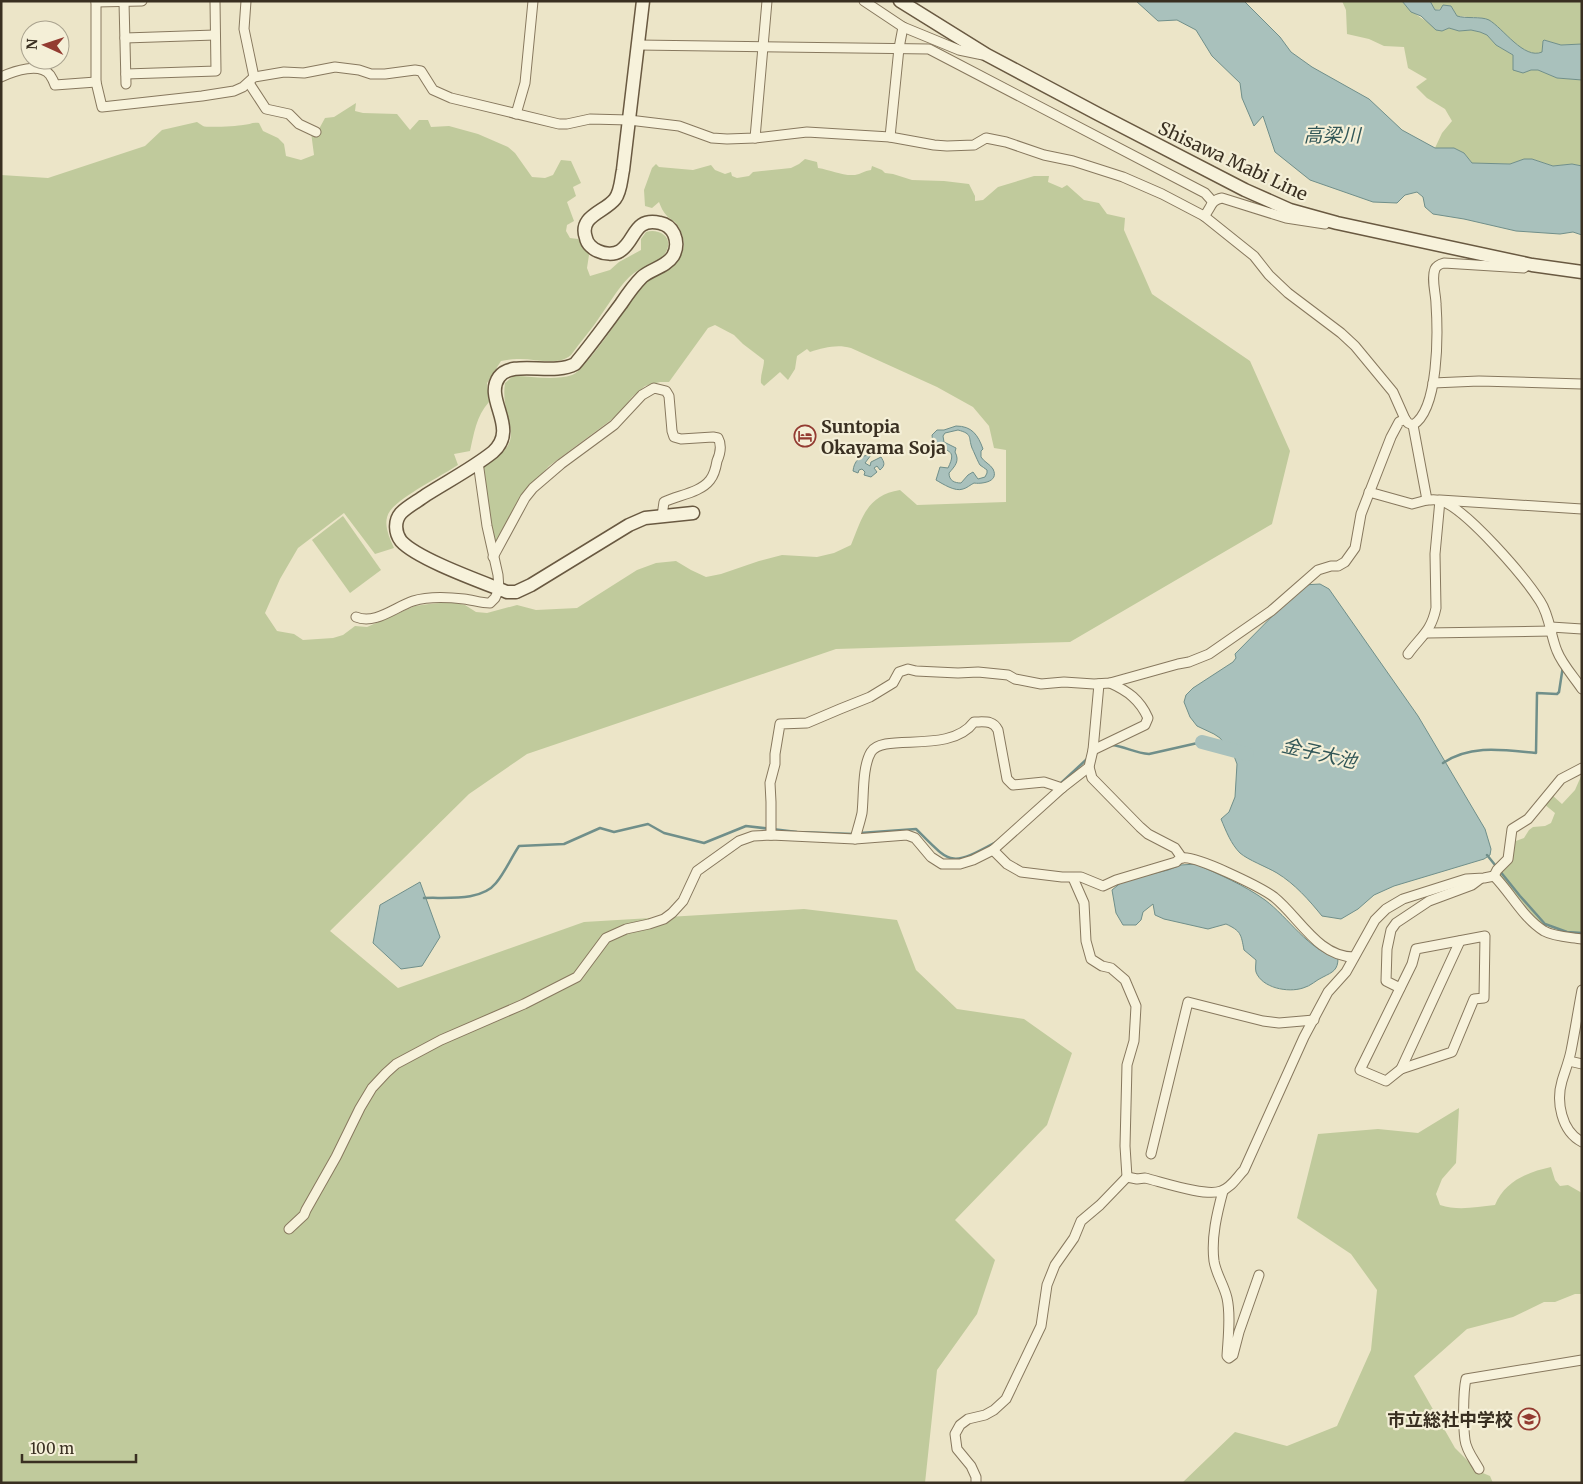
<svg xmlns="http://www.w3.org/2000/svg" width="1583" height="1484" viewBox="0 0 1583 1484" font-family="Merriweather,'Noto Sans JP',serif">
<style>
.green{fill:#c0ca9c}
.water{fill:#a9c1bc;stroke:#708f8a;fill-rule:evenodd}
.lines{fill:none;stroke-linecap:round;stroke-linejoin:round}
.stream{stroke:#708f8a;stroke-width:2.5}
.river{stroke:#a9c1bc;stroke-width:14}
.street-casing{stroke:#87785e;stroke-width:11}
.secondary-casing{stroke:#695941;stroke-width:15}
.street{stroke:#f7f2db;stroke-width:9}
.secondary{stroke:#f7f2db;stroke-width:12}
.labels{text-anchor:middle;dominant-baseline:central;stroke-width:4.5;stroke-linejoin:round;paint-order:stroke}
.street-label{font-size:18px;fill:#392f21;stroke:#f4efd7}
.poi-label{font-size:18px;font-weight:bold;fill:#392f21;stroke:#f4efd7;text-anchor:start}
.water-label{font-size:19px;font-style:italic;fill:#315657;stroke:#f4efd7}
</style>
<rect width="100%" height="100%" fill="#ece5c8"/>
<g class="green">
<path d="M1342,1H1402C1411,14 1429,22 1442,31L1449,28L1460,31L1471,30L1480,32L1487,35L1496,45L1513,55V62L1531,70H1538L1557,78L1582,80V166L1572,164L1553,166L1532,159H1524L1510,164L1472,163L1464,153L1454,148H1435L1442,133L1452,121L1445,109L1427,98L1416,87L1427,79L1408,68L1404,47L1384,46L1369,39L1347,34L1346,10Z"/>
<path d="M1430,1H1582V44L1561,45L1544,40L1543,41L1542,52C1523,60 1501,26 1485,19C1477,16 1466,18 1457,16L1451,6L1435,10Z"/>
<path d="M356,103L355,111L363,113L397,114L410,130L419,120H428L431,127L449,126L478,134L508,147L515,153L532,177L545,178L553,175L561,160L571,161L581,183L573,187L576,196L567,202L574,221L567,225L566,231L570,238L578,239L589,255L587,268L590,276L610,270L619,262L641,250V239L646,232C659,228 674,237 666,252C661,262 643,266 634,273C621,283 611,301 601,315C592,329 581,341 571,355C557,367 535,358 517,359C512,359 506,360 501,361L487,383L489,402C476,416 474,434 470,451L454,454L458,465C441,476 400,497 390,511C382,522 389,537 394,548L375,554L344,513L298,548L280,579L265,613L277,631L294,634L303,640L333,638L343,635L355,626L367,627L415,606L429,604L452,602L465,605L476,612L487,613L517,605L536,610L577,608L637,570L656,563L676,561L691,570L706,577L721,574L759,561L782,555L817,557L834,553L851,545C862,518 867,495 900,490L917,505L1006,502V450L994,448L989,426L973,407L937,387L851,348C836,344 824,348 810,352L807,349L797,356L795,369L788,380L780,372L764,386L761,383C760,375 764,368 764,360L743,344L734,335L715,325L708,328L669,382H660L645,386L632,397L619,414L549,466L518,501L495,543L492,532L482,465C534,440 499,423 505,383L513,376C532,376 554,381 572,375C585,372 630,302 641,287C659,267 699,262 678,226C676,222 670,219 667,216C663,212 661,207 659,202L652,208L645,206L644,190L652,168L656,164L659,167L693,170L711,165L715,170L725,174L731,172L732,176L737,178L749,176L753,172L791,168L799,164L805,159L817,162L818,168C831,170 842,176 855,175C861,174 864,171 871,170L872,166L882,170L885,173L893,174L912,180L944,181L969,184L975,196V201L983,200L998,187L1034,176H1049L1048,182L1062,188L1067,185L1084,200L1099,203L1107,214L1125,218L1124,230L1152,294L1250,361L1290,451L1272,524L1070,642L836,649L527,754L469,794L330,931L398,988L584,922L804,909L897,920L916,970L957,1009L1024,1019L1072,1053L1047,1125L955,1220L995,1260L977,1314L937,1370L925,1483H1V175L48,178L145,146L162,130L197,122C199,123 201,125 203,126C207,128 238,126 243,125C249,125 252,122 259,123L263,131L278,138L284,144L286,156L301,160L314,155L311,132L319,129L325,118L334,117Z"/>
<path d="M343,516L381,570L350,593L312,540Z"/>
<path d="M1582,774V936L1573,935L1541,924L1498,874L1513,842L1524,838L1529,830L1533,827L1545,826L1551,823L1555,813L1544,804L1552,795L1562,804L1575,790Z"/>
<path d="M1459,1108L1456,1163L1442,1179L1436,1194L1440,1205C1458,1211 1476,1207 1495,1205C1505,1181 1528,1172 1551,1167L1555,1180L1560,1186L1568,1185L1582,1193V1294H1575L1555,1302H1544L1513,1317L1467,1329L1414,1376L1455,1448L1478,1471L1490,1476L1493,1483H1182L1235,1432L1287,1446L1337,1426L1371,1350L1377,1290L1351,1254L1297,1218L1318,1134L1378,1129L1418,1133Z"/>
</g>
<g class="water">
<path d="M1136,1H1244L1280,37L1291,52L1312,67L1369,99L1402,130L1435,148H1454L1464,153L1472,163L1510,164L1524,159H1532L1553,166L1572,164L1582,166V235L1573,232L1560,234L1516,231L1464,219L1433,214L1425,207L1423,197L1417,192L1405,195L1397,203L1373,202L1310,180L1275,152L1263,116L1254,126L1242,98L1240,83L1212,56L1196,30L1177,20L1158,21Z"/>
<path d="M1402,1H1430L1435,10H1440L1443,5L1451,6L1457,16C1466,19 1481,16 1489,20C1503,28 1524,60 1542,52L1543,41L1544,40L1561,45L1582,44V80L1557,78L1538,70H1531L1523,73L1513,70V55L1496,45L1487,35L1480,32L1471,30L1459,31L1449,28L1442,31L1436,30L1421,16L1411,12Z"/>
<path d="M956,426C972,426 978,435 983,449L981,451V457C984,462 990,464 993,469C1000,483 979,484 974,483C970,485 967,488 963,489C955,492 943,484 936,480L940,467L948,468C958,448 946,452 933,444L932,435L937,430H944ZM958,430C973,434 968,437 972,448C973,450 979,464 980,465C982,467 985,468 987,470V473L985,477L978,479L973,472L968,475L961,483C955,483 949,481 949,473C955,466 960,461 955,452L956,448L944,442L943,436L945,433Z"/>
<path d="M871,455L865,463L870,466L871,462L881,457C884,462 886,465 880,470L877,466L874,468L877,472L871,477L864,475L865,472L862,469L859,470L858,473L853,471C854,461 860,455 871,455Z"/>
<path d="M1320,584L1329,589L1418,716L1485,829L1491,849L1490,855L1484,859L1394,886L1374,895L1358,909L1341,919L1322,916C1309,900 1295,884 1277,873C1267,867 1248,860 1240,853C1231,844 1226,831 1221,819L1229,812L1235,797L1237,764L1234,756L1220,738L1214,734L1197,726L1190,717L1184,702L1186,695L1193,688L1233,662L1236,658L1235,654L1303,585Z"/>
<path d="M1196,864C1220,875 1244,885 1265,900C1288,917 1309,951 1338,958C1338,970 1333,972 1323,977C1316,980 1311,986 1303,988C1288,993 1262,988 1256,972C1255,968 1256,964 1256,960L1244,950C1241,934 1241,931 1226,924L1208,929L1164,919L1155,915L1153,904L1143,912L1141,920L1136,925H1123L1116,913L1112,890L1123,881L1168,870L1181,865Z"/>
<path d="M420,882L440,937L422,966L401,969L373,943L380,905Z"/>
</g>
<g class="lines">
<g class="stream">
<path d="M1112,745C1126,747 1135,753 1149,754L1202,742"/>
<path d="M1443,763C1471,744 1504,750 1536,753L1537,693L1557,694L1559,692L1563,666"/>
<path d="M1061,783L1088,758"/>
<path d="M860,833L916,829C952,865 950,867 996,842"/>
<path d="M1487,855L1520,896L1545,924L1567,932L1582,933"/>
<path d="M424,898C445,897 481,902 496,883C505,872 511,858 519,846L564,844L600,828L614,832L648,824L664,833L704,843L746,826L797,832L854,834"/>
</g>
<path class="river" d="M1202,742L1247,754"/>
<g class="street-casing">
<g id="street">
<path d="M96,1V82L102,107L202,96L234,91L243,87L254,77L284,72L304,73L335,67L359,70L371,74H385L415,70L421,71L433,90L451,98L559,124H567L590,119L629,120L679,126L712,138L727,139L755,138L807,132L890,137L934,145L947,146L974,145L986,138L1006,142L1044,155L1073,161L1123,177L1162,194L1204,216L1254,256L1269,275L1288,293L1341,333L1355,346L1393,392L1405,419L1408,423L1413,425C1439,409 1438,333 1436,304C1436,294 1431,279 1435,269C1437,265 1440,264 1444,263L1524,268"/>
<path d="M246,1L244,29L254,77"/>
<path d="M864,1L903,27L959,50L983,55"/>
<path d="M96,2L142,1"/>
<path d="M124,2L126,84"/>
<path d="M125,38L215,35"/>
<path d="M638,45L929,49L1205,193L1213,202"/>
<path d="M126,74L216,71L215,1"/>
<path d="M1,77C14,71 40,62 50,75C52,78 54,82 55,85L96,82"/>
<path d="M249,83L266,109L289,114L299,124L316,132"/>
<path d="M516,114L525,83L533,1"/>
<path d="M890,137L899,48L903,27"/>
<path d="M755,138L767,1"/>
<path d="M1204,216C1211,209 1210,200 1222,198L1286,218L1325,224"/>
<path d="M1433,383L1479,381L1582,384"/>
<path d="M1413,425L1427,500C1431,500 1437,499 1442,501C1468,511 1524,576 1540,601C1550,616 1550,634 1557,651C1562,664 1574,677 1582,689"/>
<path d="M1369,492L1412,504L1427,500"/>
<path d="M493,557L525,498L533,488L561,464L614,425L642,395L654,388L666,391L669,396L672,431L674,437L681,439L713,437L718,438C722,445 720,454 717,461C716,467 714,475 710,480C700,493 678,495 664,502L662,516"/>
<path d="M356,617C375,625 395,607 413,601C429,596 447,597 464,599C473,600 481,603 490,603L495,598L499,589L498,575L487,526L478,462"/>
<path d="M1551,627L1582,629"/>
<path d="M1427,633L1552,631"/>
<path d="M1408,654C1421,636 1431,632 1436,608L1435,554L1440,500L1582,509"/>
<path d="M1099,684L1093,750L1089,767L1092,778L1140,827L1148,834L1175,848L1182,858"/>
<path d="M1093,750L1145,725L1148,718C1140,700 1128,691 1110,683"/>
<path d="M771,835V802L770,783L775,764V754L780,724L807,723L840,709L870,697L893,683L899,672L908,669L916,671L958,673L978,672L1008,675L1015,679L1041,684L1064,682L1094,684L1110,683L1178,664L1189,662L1209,654L1271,611L1318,570L1331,566H1338L1345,562L1355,548L1361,514L1391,437L1399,422L1405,419"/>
<path d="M855,839C857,831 860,822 862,813C864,796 862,767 871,752C883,732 950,755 974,722C985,722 993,720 998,730L1007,779L1013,785L1044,782L1062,788"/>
<path d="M993,850L1007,864L1021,872L1062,877H1081L1103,886L1116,880L1176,862C1178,860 1180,858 1182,858C1196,855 1262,888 1274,897C1299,917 1318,957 1354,957"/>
<path d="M1494,876L1497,870L1508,859L1512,829L1528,819L1561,779L1582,768"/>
<path d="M1073,878L1084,903L1086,941L1091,959L1102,966L1111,968L1125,980L1136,1006L1134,1041L1127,1065L1125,1146L1127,1177"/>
<path d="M1485,936L1484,998L1474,999L1452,1052L1401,1069L1386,1081L1360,1070L1412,964L1416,949Z"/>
<path d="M1400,988L1386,981L1387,949L1391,930L1396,923L1429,901L1472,885L1480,879"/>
<path d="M1582,990C1578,1011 1575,1031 1571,1051C1569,1061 1565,1071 1562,1081C1556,1101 1561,1131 1582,1142"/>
<path d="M1569,1061L1582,1064"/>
<path d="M1401,1069L1460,941"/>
<path d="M1151,1154L1188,1002L1263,1021L1279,1023L1314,1020"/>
<path d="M1223,1191C1217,1213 1211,1238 1214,1261C1216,1274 1224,1285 1227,1298C1231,1316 1228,1338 1227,1356L1229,1358L1233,1355L1239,1332L1259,1275"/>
<path d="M289,1229L304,1215L306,1210L336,1157L360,1108L372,1088L386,1073L396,1064L441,1040L524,1004L577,977L606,938L626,929L649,924L664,919L672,913L683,901L697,871L739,841L753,836L771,835L855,839L907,835L915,838L931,857L942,864H960L973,860L993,850L1062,788L1089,767"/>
<path d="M1479,1469C1474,1460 1466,1450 1465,1440C1463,1426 1463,1392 1466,1379L1582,1360"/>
<path d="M976,1483V1477L971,1466L957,1449L955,1434L960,1425L968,1419L985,1415L994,1410L1006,1399L1041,1326L1047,1285L1055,1265L1074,1238L1081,1221L1100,1205L1127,1177L1137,1179L1145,1178C1162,1182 1206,1197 1221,1191C1231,1188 1237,1177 1244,1170L1304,1037L1328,992L1346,972L1375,920L1386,909L1403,899L1466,879L1484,878L1494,876C1511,893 1523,918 1544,931C1555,937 1570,937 1582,939"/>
</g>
</g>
<g class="secondary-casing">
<g id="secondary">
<path d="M643,1L623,170C621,179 621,191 615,199C605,212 578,216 586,238C587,244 593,249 598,251C604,254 614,255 620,251C636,241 633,217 660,223C666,224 671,228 674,234C677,241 677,249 673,256C666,267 651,269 642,277C634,285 627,295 621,304C606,324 591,345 575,364C553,376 512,359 499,377C483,399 520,428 493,452C473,468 448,481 426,495C418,501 408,506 401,513C394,521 395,533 401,541C417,559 482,582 507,592H516L531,585L629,525L645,518L693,513"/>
<path d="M900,1L987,55L1098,114L1245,190L1290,210L1337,223L1532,265L1582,272"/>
</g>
</g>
<use href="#street" class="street"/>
<use href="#secondary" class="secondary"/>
</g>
<defs>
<g id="hotel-ring" transform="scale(1.125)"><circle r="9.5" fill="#f4efd7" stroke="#933b31" stroke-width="1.5"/><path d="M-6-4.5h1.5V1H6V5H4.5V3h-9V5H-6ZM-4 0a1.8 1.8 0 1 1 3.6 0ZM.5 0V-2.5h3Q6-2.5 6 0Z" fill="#933b31"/></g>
<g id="school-ring" transform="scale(1.125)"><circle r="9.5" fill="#f4efd7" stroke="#933b31" stroke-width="1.5"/><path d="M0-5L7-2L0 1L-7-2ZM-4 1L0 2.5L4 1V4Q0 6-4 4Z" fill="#933b31"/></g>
</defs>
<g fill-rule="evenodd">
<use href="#hotel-ring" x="805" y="436"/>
<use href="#school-ring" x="1529" y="1419"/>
</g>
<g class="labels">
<g class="street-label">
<text transform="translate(1233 161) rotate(25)">Shisawa Mabi Line</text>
</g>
<g class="poi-label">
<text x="821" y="426">Suntopia<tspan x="821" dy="21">Okayama Soja</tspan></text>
<text x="1513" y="1419" text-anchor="end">市立総社中学校</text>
</g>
<g class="water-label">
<text x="1332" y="135">高梁川</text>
<text transform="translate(1319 753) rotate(13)">金子大池</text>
</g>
</g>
<rect width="1583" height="1484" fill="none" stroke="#392f21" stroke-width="5"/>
<g transform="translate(45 45) rotate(273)"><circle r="24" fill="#f4efd7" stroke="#a9a28e"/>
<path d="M0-4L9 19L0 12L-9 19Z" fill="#933b31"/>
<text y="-8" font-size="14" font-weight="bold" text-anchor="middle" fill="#392f21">N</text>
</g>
<path d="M22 1454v8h114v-8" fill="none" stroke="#392f21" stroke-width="2.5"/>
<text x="30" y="1454" font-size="15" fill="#392f21" stroke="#f4efd7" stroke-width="4" paint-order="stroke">100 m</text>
</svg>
